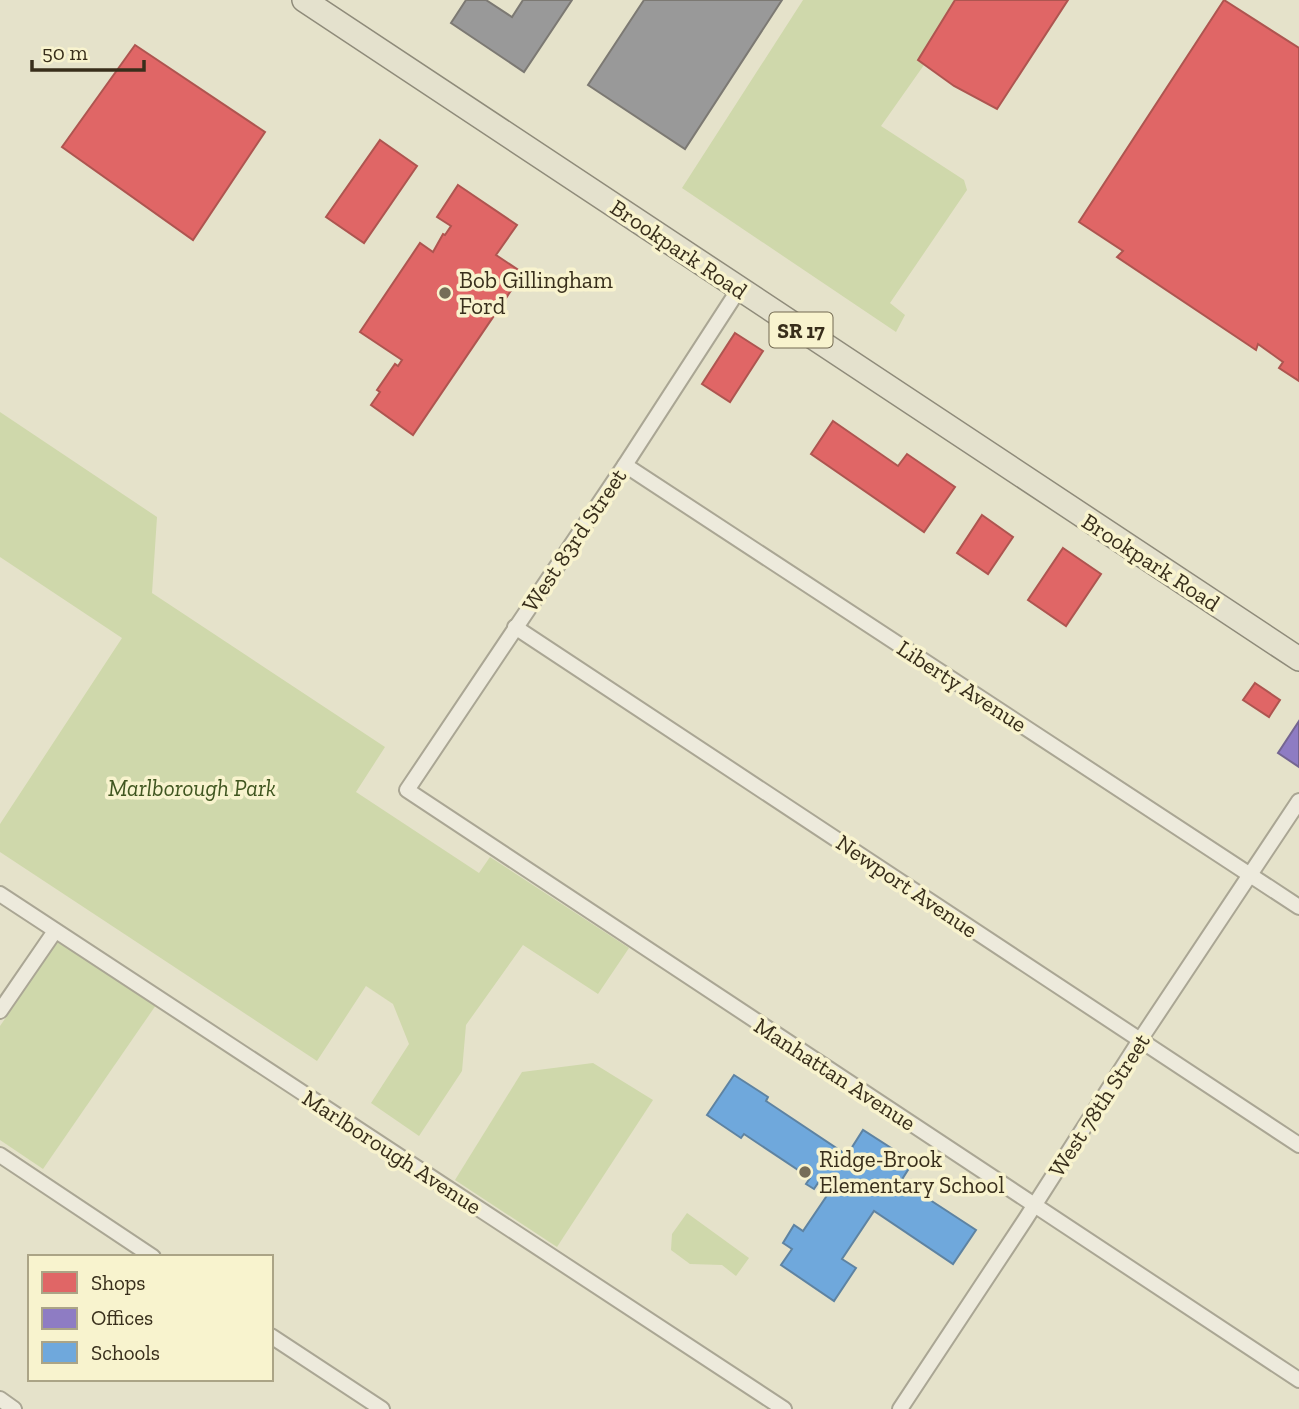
<svg xmlns="http://www.w3.org/2000/svg" width="1299" height="1409" viewBox="0 0 1299 1409" font-family="'Zilla Slab',serif">
<style>
.green{fill:#cfd8ab}
.shops{fill:#e06666;stroke:#ae5550;stroke-width:2}
.offices{fill:#8e7cc3;stroke:#746591;stroke-width:2}
.schools{fill:#6fa8dc;stroke:#5e83a2;stroke-width:2}
.industry{fill:#999;stroke:#7c7973;stroke-width:2}
.lines{fill:none;stroke-linecap:round;stroke-linejoin:round}
.minor-casing{stroke:#aaa694;stroke-width:18}
.primary-casing{stroke:#8f8b7a;stroke-width:26}
.minor{stroke:#edeadc;stroke-width:14}
.primary{stroke:#e4e1cd;stroke-width:23}
.poi-dot{fill:#756d58;stroke:#f8f3ce;stroke-width:2.5}
.labels{text-anchor:middle;dominant-baseline:central;stroke-width:7;stroke-linejoin:round;paint-order:stroke}
.shield{fill:#f8f3ce;stroke:#726951;stroke-width:2}
.shield-label{font-size:21px;font-weight:bold;fill:#382e1b}
.street-label{font-size:23px;fill:#382e1b;stroke:#f8f3ce}
.poi-label{font-size:23px;fill:#382e1b;stroke:#f8f3ce;text-anchor:start}
.park-label{font-size:23px;font-style:italic;fill:#405620;stroke:#f8f3ce}
</style>
<rect width="100%" height="100%" fill="#e5e2ca"/>
<g class="green">
<path d="M803,0H958L918,60L924,65L881,126L964,180L967,190L890,303L905,315L896,332L682,188Z"/>
<path d="M0,412L157,517L152,593L385,747L356,792L479,873L490,857L629,948L598,994L523,945L466,1025L462,1071L419,1136L371,1103L409,1044L393,1004L366,986L317,1061L0,852V824L122,638L0,557Z"/>
<path d="M59,940L156,1005L43,1169L0,1140V1026Z"/>
<path d="M593,1063L653,1100L557,1247L455,1180L522,1072Z"/>
<path d="M687,1213L749,1258L736,1276L722,1265L690,1264L671,1250L672,1234Z"/>
</g>
<g class="shops">
<path d="M955,0H1068L997,109L954,86L918,60Z"/>
<path d="M1224,0L1299,48V381L1279,368L1283,362L1258,344L1256,350L1117,257L1123,251L1079,222Z"/>
<path d="M135,45L265,132L193,240L62,147Z"/>
<path d="M380,140L417,166L364,243L326,217Z"/>
<path d="M458,185L517,225L496,255L523,273L413,435L371,405L380,392L377,390L395,364L398,366L402,360L360,332L420,243L433,252L443,234L445,235L451,226L437,217Z"/>
<path d="M735,333L763,351L730,402L702,384Z"/>
<path d="M833,421L898,466L907,454L955,487L924,532L811,454Z"/>
<path d="M982,515L1013,537L988,574L957,553Z"/>
<path d="M1063,548L1101,574L1066,626L1028,600Z"/>
<path d="M1255,683L1280,700L1269,717L1243,700Z"/>
</g>
<path class="offices" d="M1299,721V767L1278,753Z"/>
<path class="schools" d="M734,1075L768,1097L766,1101L847,1155L863,1130L913,1162L901,1181L976,1230L953,1264L874,1211L842,1259L856,1268L834,1301L781,1265L792,1249L783,1243L794,1225L803,1231L830,1191L818,1183L814,1189L806,1184L810,1178L744,1134L741,1138L707,1115Z"/>
<g class="industry">
<path d="M466,0H486L512,17L523,0H572L524,72L451,23Z"/>
<path d="M644,0H782L685,149L588,85Z"/>
</g>
<g class="lines">
<g class="minor-casing">
<g id="minor">
<path d="M739,289L625,465L407,790L1299,1380"/>
<path d="M625,465L1299,907"/>
<path d="M515,627L1299,1145"/>
<path d="M0,894L784,1409"/>
<path d="M0,1011L55,931"/>
<path d="M0,1155L153,1257"/>
<path d="M271,1336L382,1409"/>
<path d="M0,1399L14,1409"/>
<path d="M900,1409L1025,1220L1140,1040L1299,801"/>
</g>
</g>
<g class="primary-casing">
<path id="primary" d="M304,0L1299,659"/>
</g>
<use href="#minor" class="minor"/>
<use href="#primary" class="primary"/>
</g>
<g class="poi-dot">
<circle cx="445" cy="293" r="7"/>
<circle cx="805" cy="1172" r="7"/>
</g>
<g class="labels">
<rect class="shield" x="769.5" y="312.5" width="63" height="35" rx="5"/>
<g class="shield-label">
<text x="801" y="330">SR 17</text>
</g>
<g class="street-label">
<text transform="translate(679 249) rotate(34)">Brookpark Road</text>
<text transform="translate(574 540) rotate(-56)">West 83rd Street</text>
<text transform="translate(1151 562) rotate(33)">Brookpark Road</text>
<text transform="translate(962 686) rotate(33)">Liberty Avenue</text>
<text transform="translate(907 886) rotate(34)">Newport Avenue</text>
<text transform="translate(835 1074) rotate(33)">Manhattan Avenue</text>
<text transform="translate(1099 1105) rotate(-57)">West 78th Street</text>
<text transform="translate(392 1152) rotate(33)">Marlborough Avenue</text>
</g>
<g class="poi-label">
<text x="459" y="280">Bob Gillingham<tspan x="459" dy="26">Ford</tspan></text>
<text x="819" y="1159">Ridge-Brook<tspan x="819" dy="26">Elementary School</tspan></text>
</g>
<g class="park-label">
<text x="192" y="788">Marlborough Park</text>
</g>
</g>
<rect x="28" y="1255" width="245" height="126" fill="#f8f3ce" stroke="#aba486" stroke-width="2"/>
<rect x="42" y="1272" width="35" height="21" fill="#e06666" stroke="#aba486" stroke-width="2"/>
<text x="91" y="1290" font-size="21" fill="#382e1b">Shops</text>
<rect x="42" y="1308" width="35" height="21" fill="#8e7cc3" stroke="#aba486" stroke-width="2"/>
<text x="91" y="1325" font-size="21" fill="#382e1b">Offices</text>
<rect x="42" y="1342" width="35" height="21" fill="#6fa8dc" stroke="#aba486" stroke-width="2"/>
<text x="91" y="1360" font-size="21" fill="#382e1b">Schools</text>
<path d="M32 60v10h112v-10" fill="none" stroke="#382e1b" stroke-width="3.5"/>
<text x="42" y="60" font-size="21" fill="#382e1b" stroke="#f8f3ce" stroke-width="5" paint-order="stroke">50 m</text>
</svg>
